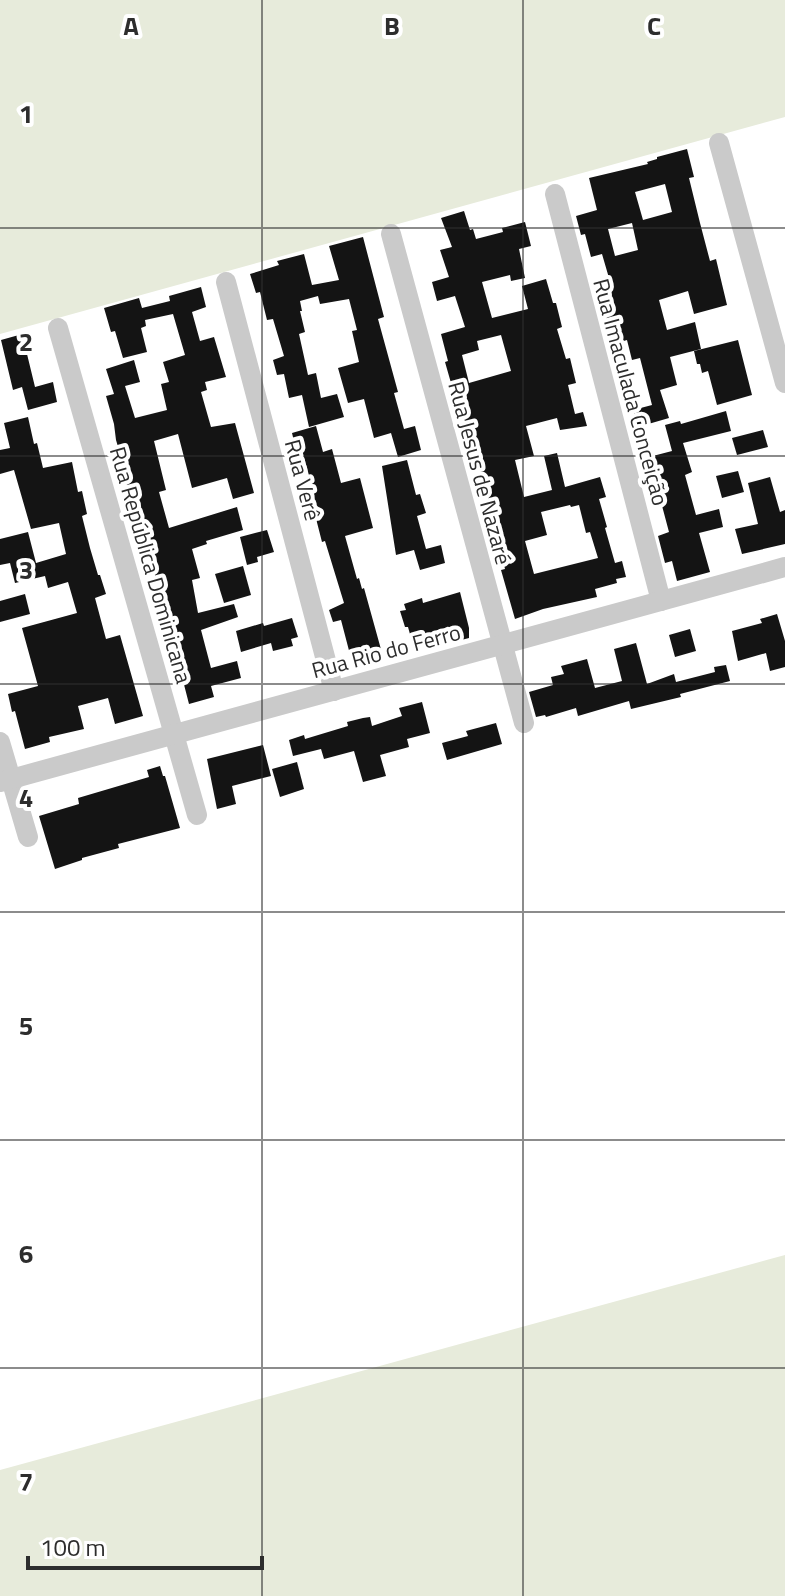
<svg xmlns="http://www.w3.org/2000/svg" width="785" height="1596" viewBox="0 0 785 1596" font-family="'Titillium Web',sans-serif">
<style>
.green{fill:#e7ebdb}
.building{fill:#141414;fill-rule:evenodd}
.lines{fill:none;stroke-linecap:round;stroke-linejoin:round}
.minor{stroke:#cacaca;stroke-width:20}
.grid{fill:none;stroke:#2d2d2d;stroke-width:2;stroke-opacity:0.55}
.labels{text-anchor:middle;dominant-baseline:central;stroke-width:8;stroke-linejoin:round;paint-order:stroke}
.street-label{font-size:22px;fill:#2d2d2d;stroke:#fff}
.grid-label{font-size:26px;text-anchor:middle;font-weight:bold;fill:#2d2d2d;stroke:#fff;stroke-width:8;stroke-linejoin:round;paint-order:stroke}
</style>
<rect width="100%" height="100%" fill="#fff"/>
<g class="green">
<path d="M0,0H785V117L0,334Z"/>
<path d="M785,1255V1596H0V1470Z"/>
</g>
<g class="building">
<path d="M687,149L694,177L689,178L700,223L710,261L716,259L727,305L694,314L688,291L659,300L667,330L695,322L701,349L670,357L677,385L660,390L669,418L638,427L633,410L652,405L640,358L632,360L627,340L613,344L606,318L608,317L600,290L604,289L602,280L609,278L602,254L591,257L585,234L581,235L576,216L597,210L589,178L648,164L647,162L657,159V157ZM665,184L672,212L643,220L635,192ZM632,223L638,250L615,256L608,229Z"/>
<path d="M464,211L470,230L473,229L476,239L503,232L502,228L525,222L531,246L519,249L525,278L511,281L510,275L482,282L492,318L528,309L522,286L546,279L553,303H556L562,327L557,329L566,359L570,358L576,383L568,385L575,414L583,412L587,426L560,430L557,418L526,426L534,456L515,460L524,497L552,490L544,456L557,453L565,487L600,477L606,497L599,499L607,527L605,528L615,563L622,561L626,577L616,579L617,583L595,589L597,597L543,609L515,619L501,570L505,569L487,493L483,494L468,444L471,443L454,382L451,383L445,362L448,361L441,334L465,327L455,296L437,301L432,282L449,277L440,250L452,247L441,218ZM501,335L511,371L469,383L462,355L479,350L477,341ZM570,505L571,507L579,505L586,533L590,532L598,558L534,574L525,541L547,535L541,512Z"/>
<path d="M363,237L384,317L378,319L398,392L394,393L404,429L415,426L421,450L398,457L391,433L374,438L364,399L348,403L338,368L359,362L352,331L357,330L349,299L320,304L318,296L300,301L302,311H300L305,332L299,334L308,375L316,373L321,398L337,394L344,417L309,427L302,395L289,398L284,374L277,375L273,360L284,356L273,319L267,320L260,292L256,293L250,274L279,265L277,261L304,254L312,285L339,280L329,246Z"/>
<path d="M201,287L206,307L192,312L200,341L214,337L226,377L205,382L207,390L201,392L211,427L235,423L254,493L233,499L227,478L192,488L178,434L154,441L166,490L159,492L169,528L237,507L243,530L206,541L207,544L192,549L200,578L192,580L198,613L234,604L238,617L201,630L211,668L237,661L241,678L211,686L214,697L189,704L180,669L174,670L168,650L175,648L158,578L156,579L151,562L154,561L146,529L142,530L134,499L131,500L126,482L131,481L122,449L119,450L116,440L114,424L106,396L114,394L106,369L134,360L140,382L125,386L135,418L167,410L161,384L169,382L163,362L185,355L173,314L145,320L146,326L141,328L147,352L123,358L115,331L111,332L104,308L139,298L142,308L170,301L169,296Z"/>
<path d="M26,333L31,353L27,354L35,387L53,382L57,402L28,410L22,387L13,390L1,340Z"/>
<path d="M738,340L752,395L717,405L708,371L702,373L700,364H697L694,351Z"/>
<path d="M726,411L731,431L683,443L692,472L685,475L696,515L719,509L723,527L699,533L710,572L677,581L672,561L665,563L658,536L669,532L649,457L672,451L665,425L680,421L681,424Z"/>
<path d="M28,417L34,444L37,443L43,468L72,462L78,492L82,491L87,514L82,516L90,548L98,575H100L106,594L95,598L106,639L120,635L143,716L115,724L108,698L78,706L84,729L49,737L50,742L25,749L15,711L12,712L8,694L38,686L22,628L77,613L68,582L48,588L45,576L15,583L10,563L0,565V539L28,532L36,563L66,554L59,523L31,529L14,470L0,474V450L10,448L4,423Z"/>
<path d="M316,426L323,452L332,449L341,483L360,478L373,528L345,536L357,579L359,578L362,589L364,588L382,653L352,662L341,620L333,622L329,610L344,603L325,541L322,542L310,495L314,494L304,457L298,458L292,433Z"/>
<path d="M763,430L768,447L737,455L732,438Z"/>
<path d="M407,460L416,495L420,494L426,513L417,516L426,549L441,545L445,563L420,570L414,550L396,555L382,466Z"/>
<path d="M738,471L744,492L722,498L716,476Z"/>
<path d="M770,477L780,512L785,510V544L742,554L735,529L758,524L748,483Z"/>
<path d="M267,530L274,552L257,557L258,562L247,565L240,537Z"/>
<path d="M243,566L251,595L224,603L215,574Z"/>
<path d="M460,592L469,628V638L446,644L444,637L413,645L408,627H405L400,611L406,610L404,604L422,598L423,603Z"/>
<path d="M25,594L30,614L0,622V601Z"/>
<path d="M777,614L785,641V667L770,671L766,653L738,661L732,631L762,623L760,619Z"/>
<path d="M292,618L298,637L291,639L293,646L273,651L271,643L241,652L236,631L263,623L264,626Z"/>
<path d="M690,629L696,651L675,657L669,635Z"/>
<path d="M636,643L647,684L674,674L676,682L715,672L714,667L726,665L730,681L680,694L681,697L631,709L629,701L578,716L576,708L546,717L545,715L536,717L529,692L553,685L551,677L564,674L561,666L587,659L595,688L622,681L614,649Z"/>
<path d="M422,702L430,733L407,739L409,747L380,755L386,776L363,782L354,751L324,759L321,749L293,756L289,740L304,735L305,739L348,726L347,722L363,718L370,717L372,726L402,716L399,708Z"/>
<path d="M496,723L502,744L447,760L442,743L468,736L466,731Z"/>
<path d="M263,745L271,776L232,786L236,804L217,809L207,759Z"/>
<path d="M297,762L304,789L280,797L272,769Z"/>
<path d="M160,766L163,776H165L180,828L118,844L119,848L82,858V860L55,869L39,816L79,804L78,798L149,777L147,770Z"/>
</g>
<g class="lines">
<g class="minor">
<path d="M719,143L785,383"/>
<path d="M555,194L661,601"/>
<path d="M391,234L524,723"/>
<path d="M226,282L334,691"/>
<path d="M58,328L197,815"/>
<path d="M0,742L28,837"/>
<path d="M0,782L785,567"/>
</g>
</g>
<path class="grid" d="M262,0V1596M523,0V1596M0,228H785M0,456H785M0,684H785M0,912H785M0,1140H785M0,1368H785"/>
<g class="labels">
<g class="street-label">
<text transform="translate(631 392) rotate(75)">Rua Imaculada Conceição</text>
<text transform="translate(480 473) rotate(75)">Rua Jesus de Nazaré</text>
<text transform="translate(303 480) rotate(75)">Rua Verê</text>
<text transform="translate(151 565) rotate(74)">Rua República Dominicana</text>
<text transform="translate(386 651) rotate(-15)">Rua Rio do Ferro</text>
</g>
</g>
<g class="grid-label">
<text x="131" y="35">A</text>
<text x="392" y="35">B</text>
<text x="654" y="35">C</text>
<text x="26" y="123">1</text>
<text x="26" y="351">2</text>
<text x="26" y="579">3</text>
<text x="26" y="807">4</text>
<text x="26" y="1035">5</text>
<text x="26" y="1263">6</text>
<text x="26" y="1491">7</text>
</g>
<path d="M28 1556v12h234v-12" fill="none" stroke="#2d2d2d" stroke-width="4"/>
<text x="40" y="1556" font-size="24" fill="#2d2d2d" stroke="#ffffff" stroke-width="6" paint-order="stroke">100 m</text>
</svg>
